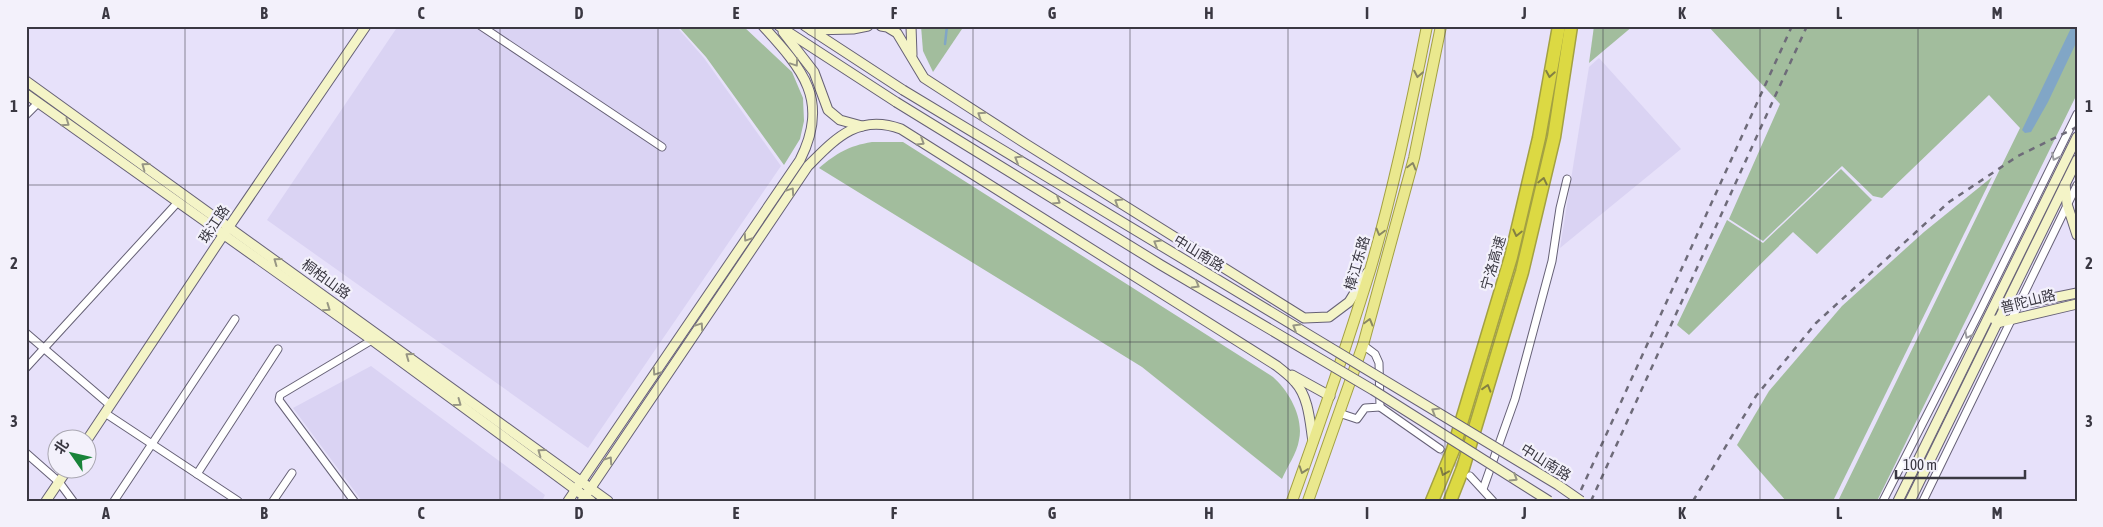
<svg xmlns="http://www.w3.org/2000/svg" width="2103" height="527" viewBox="0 0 2103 527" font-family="'Asap Condensed','Noto Sans SC',sans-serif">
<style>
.built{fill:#dad3f3}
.green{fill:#a2bd9d}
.water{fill:#81a6c6}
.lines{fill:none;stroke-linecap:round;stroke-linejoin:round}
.stream{stroke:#81a6c6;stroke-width:2.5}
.street-tunnel{stroke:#c4bfd5;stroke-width:7;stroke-dasharray:7 3.5;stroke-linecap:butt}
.street-casing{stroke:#666176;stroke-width:9}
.secondary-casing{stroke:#666176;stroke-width:11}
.primary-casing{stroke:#a3a143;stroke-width:12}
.highway-casing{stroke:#a3a143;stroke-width:15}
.street{stroke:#fff;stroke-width:7}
.secondary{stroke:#f4f4c7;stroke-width:9}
.primary{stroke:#eae88e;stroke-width:10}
.highway{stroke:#dcd943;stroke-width:12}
.rail{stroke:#6e6b79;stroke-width:2.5;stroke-dasharray:6 6;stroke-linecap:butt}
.secondary-bridge-casing{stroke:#666176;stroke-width:11;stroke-linecap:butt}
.secondary-bridge{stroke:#f4f4c7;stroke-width:9}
.oneway{stroke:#979684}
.oneway2{stroke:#898764}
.oneway3{stroke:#838042}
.oneway4{stroke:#9c9ca0}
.grid{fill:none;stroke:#3a3842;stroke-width:1;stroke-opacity:0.55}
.labels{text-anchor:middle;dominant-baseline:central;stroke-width:4.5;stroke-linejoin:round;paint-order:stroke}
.street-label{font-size:14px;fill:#3a3842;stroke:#f3f1fb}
.neatline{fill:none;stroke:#3a3842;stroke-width:2}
.grid-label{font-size:16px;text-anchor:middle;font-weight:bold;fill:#3a3842}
</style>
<rect width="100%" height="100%" fill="#e7e1fa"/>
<g class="built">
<path d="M398,26H676L704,58L781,166L588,448L267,220Z"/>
<path d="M1599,58L1681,149L1560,248L1589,67Z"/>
<path d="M371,366L545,495L542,501H362L293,408Z"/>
</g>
<g class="green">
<path d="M678,26H743L792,72L803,98L804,121L800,139L784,165L706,57Z"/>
<path d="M921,26H964L933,72L923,51Z"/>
<path d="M1594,26H1633L1589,63Z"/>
<path d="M1708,26H2077V94L1877,501H1838L2020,128L1989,95L1882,198L1873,196L1842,166L1763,241L1729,219L1780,104Z"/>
<path d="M872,142H903L1273,377C1289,391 1304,418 1299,440C1297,453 1287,467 1282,479L1142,367L819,168C837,153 848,146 872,142Z"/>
<path d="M1841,169L1872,200L1817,254L1793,232L1689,335L1677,325L1727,220L1763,243Z"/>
<path d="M1992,177L1833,501H1786L1737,445L1769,391L1842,306L1924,232Z"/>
</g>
<path class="water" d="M2072,26H2077V41L2048,102L2031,132L2025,133L2022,130Z"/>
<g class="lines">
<path class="stream" d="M945,44L947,26"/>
<path class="street-tunnel" d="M1440,449L1465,471"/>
<g class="street-casing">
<g id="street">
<path d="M481,26L662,147"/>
<path d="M26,115L38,103"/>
<path d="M26,333L110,405"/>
<path d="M26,368L178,202"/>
<path d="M1380,407L1440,449"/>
<path d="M105,413L238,501"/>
<path d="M1339,413L1357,419L1365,408L1380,407L1379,363L1375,354L1363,345"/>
<path d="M26,453L59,482L73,501"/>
<path d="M197,474L278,349"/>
<path d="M1470,476L1493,501"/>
<path d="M1483,489L1515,399L1552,261L1560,208L1567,179"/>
<path d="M114,501L235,319"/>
<path d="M273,501L292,473"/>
<path d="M354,501L279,400L280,395L372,340"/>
<path d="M1883,501L1980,311L2077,114"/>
<path d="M1923,501L2077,185"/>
</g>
</g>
<g class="secondary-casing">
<g id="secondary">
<path d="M779,26L896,102"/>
<path d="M805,26L903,90"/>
<path d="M881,26L887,27L897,33L924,78L1026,144L1304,318L1329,317L1349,302L1367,273"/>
<path d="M911,26L912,55"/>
<path d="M811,30L853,29L868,26"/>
<path d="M783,32L814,72L828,110L840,120L862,126"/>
<path d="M26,81L608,501"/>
<path d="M26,94L372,340L591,501"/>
<path d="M2065,184L2067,204L2077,235"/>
<path d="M2003,308L2077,293"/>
<path d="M1995,320L1997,323L2077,304"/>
<path d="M1292,375L1330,396"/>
<path d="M87,440L224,234L366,26"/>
<path d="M46,501L67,470"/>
<path d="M568,501L800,160C830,100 803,70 763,26"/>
<path d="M582,501L808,166C835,139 858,113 901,129L1277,366C1283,371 1290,376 1295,382C1309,397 1310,423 1313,442"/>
<path d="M1898,501L2077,137"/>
<path d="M1910,501L2077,160"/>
</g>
</g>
<g class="primary-casing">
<g id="primary">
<path d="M1292,501C1320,423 1347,346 1371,267C1394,188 1411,107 1427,26"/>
<path d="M1308,501L1363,345L1414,158L1441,26"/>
</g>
</g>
<g class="highway-casing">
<g id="highway">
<path d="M1432,501L1453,450L1511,257L1539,138L1559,26"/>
<path d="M1450,501L1463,468L1522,272L1554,137L1571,26"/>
</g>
</g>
<use href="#street" class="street"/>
<use href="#secondary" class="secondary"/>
<use href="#primary" class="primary"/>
<use href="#highway" class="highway"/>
<g class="rail">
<path d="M1576,501L1792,26"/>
<path d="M1591,501L1807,26"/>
<path d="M1693,501L1756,396L1816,323L1949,202L2018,156L2077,127"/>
</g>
<g class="secondary-bridge-casing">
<g id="secondary-bridge">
<path d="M903,90L1558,485L1581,501"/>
<path d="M896,102L1161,265L1373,390L1549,501"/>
</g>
</g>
<use href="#secondary-bridge" class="secondary-bridge"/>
</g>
<defs><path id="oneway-chevron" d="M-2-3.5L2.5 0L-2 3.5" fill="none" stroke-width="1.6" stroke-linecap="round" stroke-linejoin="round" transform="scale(1.25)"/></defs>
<g class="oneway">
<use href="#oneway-chevron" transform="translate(795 63) rotate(56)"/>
<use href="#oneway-chevron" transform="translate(981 115) rotate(-147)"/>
<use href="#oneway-chevron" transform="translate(66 123) rotate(35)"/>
<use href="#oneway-chevron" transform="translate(921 142) rotate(32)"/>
<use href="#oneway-chevron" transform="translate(1018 159) rotate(-149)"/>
<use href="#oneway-chevron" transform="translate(145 166) rotate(-144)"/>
<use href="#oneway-chevron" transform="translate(791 191) rotate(-56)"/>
<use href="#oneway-chevron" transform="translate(1057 201) rotate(32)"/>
<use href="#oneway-chevron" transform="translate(1118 202) rotate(-148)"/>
<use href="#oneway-chevron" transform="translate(747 238) rotate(124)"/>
<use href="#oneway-chevron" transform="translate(1157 243) rotate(-149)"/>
<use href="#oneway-chevron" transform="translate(277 261) rotate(-144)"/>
<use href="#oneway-chevron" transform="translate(1196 285) rotate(30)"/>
<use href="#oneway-chevron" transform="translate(327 308) rotate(35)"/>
<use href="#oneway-chevron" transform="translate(700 326) rotate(-56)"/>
<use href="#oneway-chevron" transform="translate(1296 327) rotate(-149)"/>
<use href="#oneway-chevron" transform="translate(409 356) rotate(-144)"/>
<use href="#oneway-chevron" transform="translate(656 372) rotate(124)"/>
<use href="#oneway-chevron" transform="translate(458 403) rotate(36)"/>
<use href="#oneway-chevron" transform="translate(1435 411) rotate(-149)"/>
<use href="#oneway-chevron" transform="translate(541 452) rotate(-144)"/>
<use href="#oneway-chevron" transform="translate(609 460) rotate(-56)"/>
<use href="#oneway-chevron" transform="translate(1514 478) rotate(32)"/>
</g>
<g class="oneway2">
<use href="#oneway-chevron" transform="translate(1418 74) rotate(101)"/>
<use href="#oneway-chevron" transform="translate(1412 166) rotate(-75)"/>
<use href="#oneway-chevron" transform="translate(1380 232) rotate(105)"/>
<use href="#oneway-chevron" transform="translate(1369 322) rotate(-75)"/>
<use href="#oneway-chevron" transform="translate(1303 470) rotate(109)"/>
</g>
<g class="oneway3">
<use href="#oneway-chevron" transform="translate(1550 74) rotate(100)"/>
<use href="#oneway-chevron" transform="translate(1543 181) rotate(-77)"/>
<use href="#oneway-chevron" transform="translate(1517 233) rotate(103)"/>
<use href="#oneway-chevron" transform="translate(1487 388) rotate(-73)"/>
<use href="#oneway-chevron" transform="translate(1444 472) rotate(112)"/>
</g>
<g class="oneway4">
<use href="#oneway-chevron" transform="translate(2055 157) rotate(116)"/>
<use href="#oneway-chevron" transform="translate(1968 335) rotate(117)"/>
</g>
<path class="grid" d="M185,26V501M343,26V501M500,26V501M658,26V501M815,26V501M973,26V501M1130,26V501M1288,26V501M1445,26V501M1603,26V501M1760,26V501M1918,26V501M26,185H2077M26,342H2077"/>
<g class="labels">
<g class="street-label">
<text transform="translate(214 224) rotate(-56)">珠江路</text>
<text transform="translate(1199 253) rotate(31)">中山南路</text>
<text transform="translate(1357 263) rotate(-74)">樟江东路</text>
<text transform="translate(1493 263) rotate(-74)">宁洛高速</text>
<text transform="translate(326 279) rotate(36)">桐柏山路</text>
<text transform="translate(2028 301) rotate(-14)">普陀山路</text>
<text transform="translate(1546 462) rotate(32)">中山南路</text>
</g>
</g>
<rect width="2103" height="527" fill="none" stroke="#f3f1fb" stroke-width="55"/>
<g transform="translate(72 454) rotate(304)"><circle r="24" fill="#f3f1fb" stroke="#a9a7b1"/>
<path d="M0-4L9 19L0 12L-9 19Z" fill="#188339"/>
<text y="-8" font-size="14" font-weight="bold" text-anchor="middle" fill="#3a3842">北</text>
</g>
<path d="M1896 470v8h129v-8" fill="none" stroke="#3a3842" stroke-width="2.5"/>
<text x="1903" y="470" font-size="15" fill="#3a3842" stroke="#f3f1fb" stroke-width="4" paint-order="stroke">100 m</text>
<rect x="28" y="28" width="2048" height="472" class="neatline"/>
<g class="grid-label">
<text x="106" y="19">A</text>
<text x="264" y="19">B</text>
<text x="421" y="19">C</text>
<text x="579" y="19">D</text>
<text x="736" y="19">E</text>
<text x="894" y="19">F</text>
<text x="1052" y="19">G</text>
<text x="1209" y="19">H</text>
<text x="1367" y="19">I</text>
<text x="1524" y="19">J</text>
<text x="1682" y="19">K</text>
<text x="1839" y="19">L</text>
<text x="1997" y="19">M</text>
<text x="14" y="112">1</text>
<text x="2089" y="112">1</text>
<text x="14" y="269">2</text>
<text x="2089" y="269">2</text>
<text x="14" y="427">3</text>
<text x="2089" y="427">3</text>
<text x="106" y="519">A</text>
<text x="264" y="519">B</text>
<text x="421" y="519">C</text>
<text x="579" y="519">D</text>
<text x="736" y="519">E</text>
<text x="894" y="519">F</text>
<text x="1052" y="519">G</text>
<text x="1209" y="519">H</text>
<text x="1367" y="519">I</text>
<text x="1524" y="519">J</text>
<text x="1682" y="519">K</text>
<text x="1839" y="519">L</text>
<text x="1997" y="519">M</text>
</g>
</svg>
